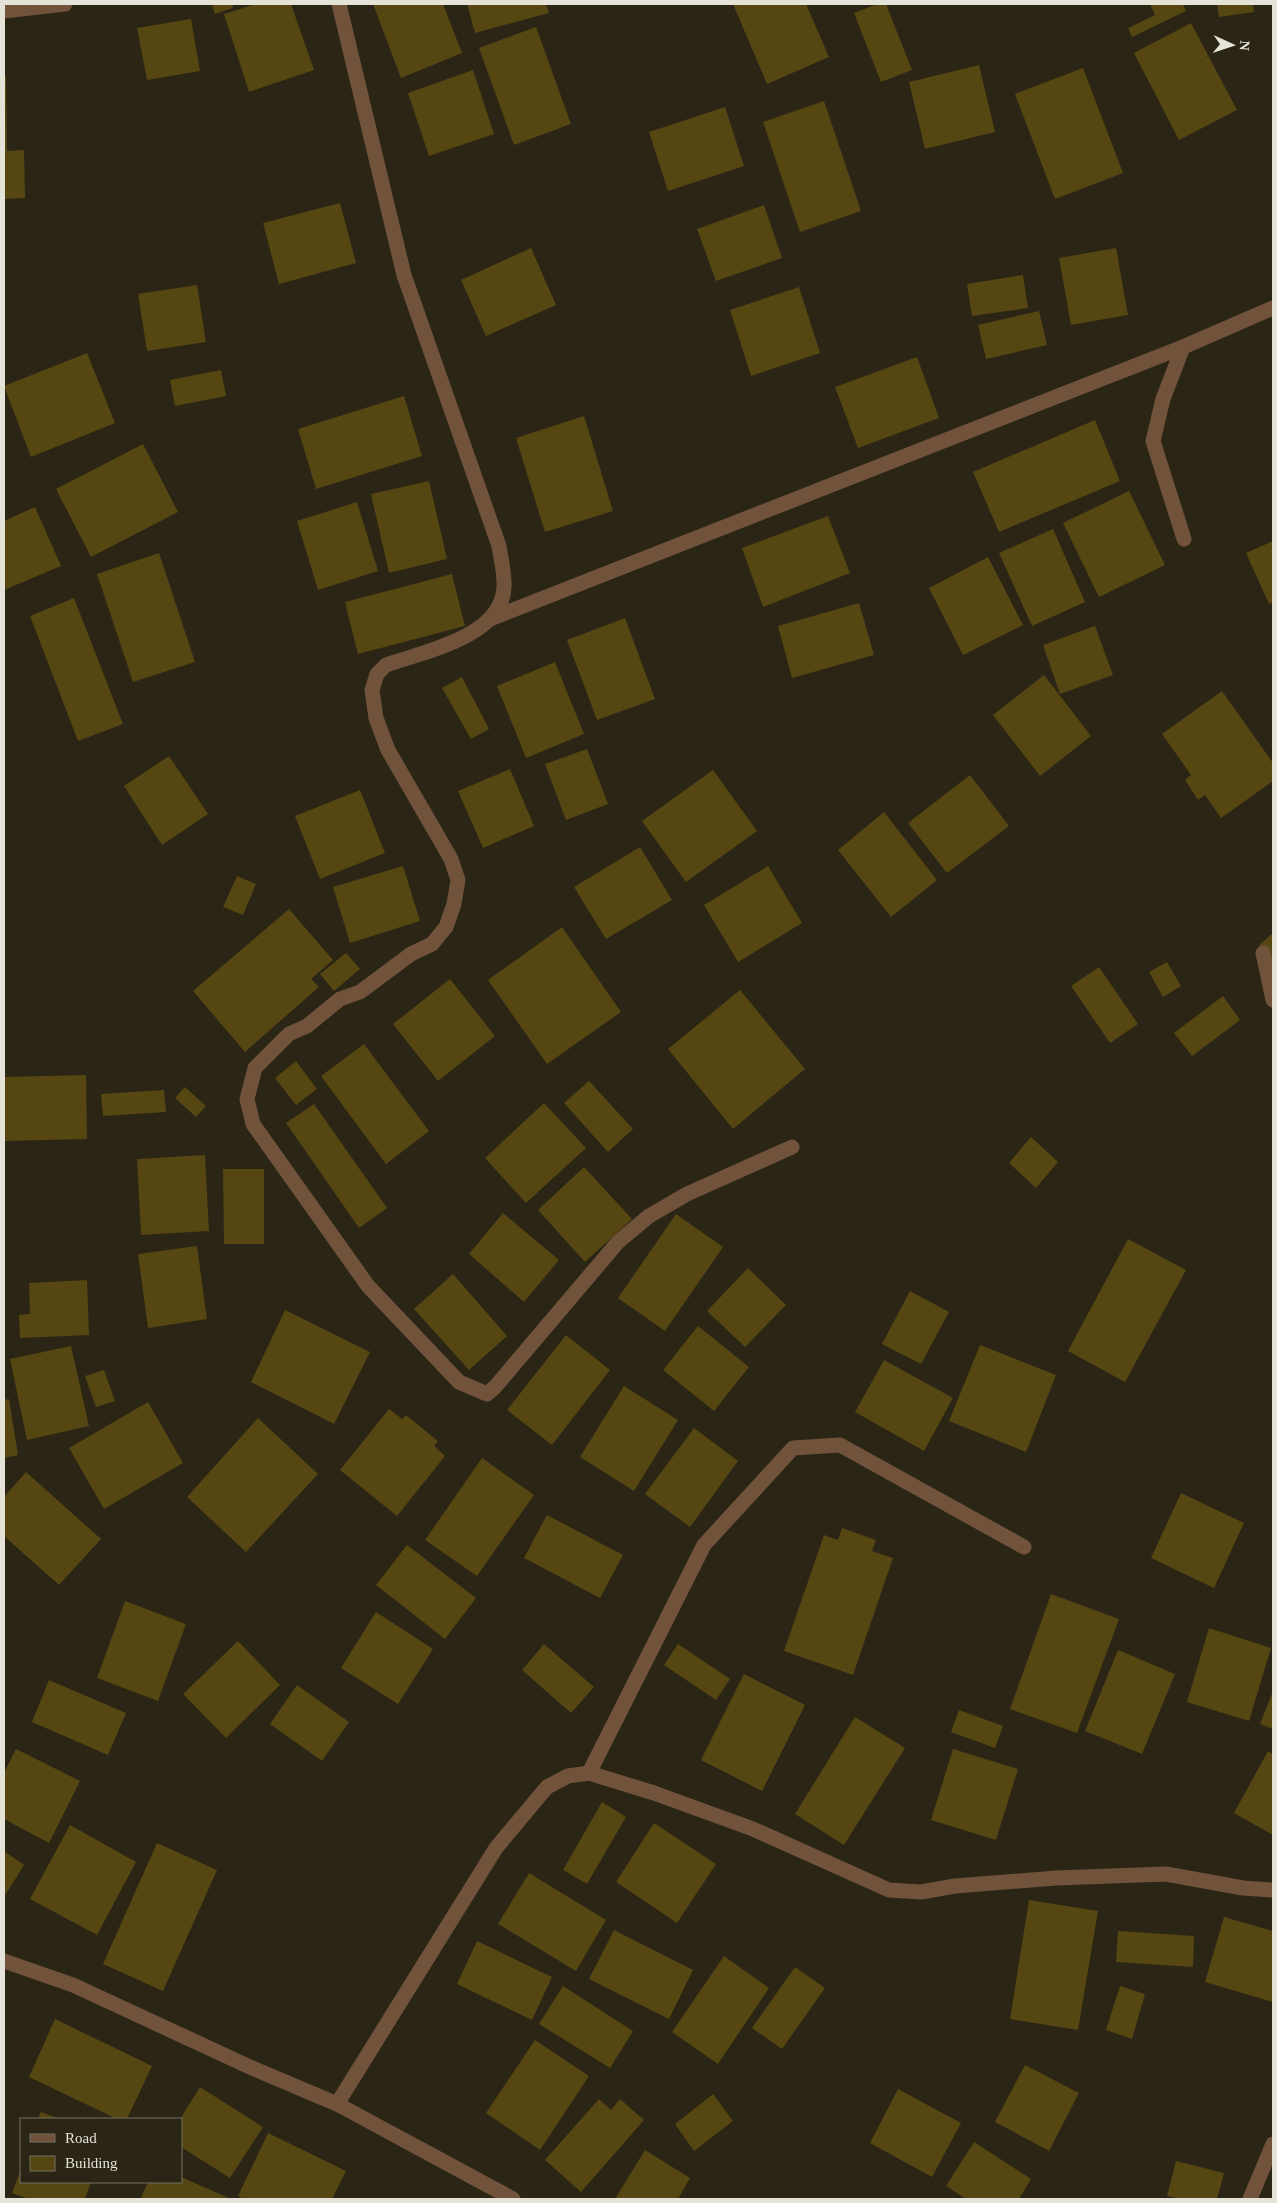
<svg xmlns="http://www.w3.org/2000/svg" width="1277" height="2203" viewBox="0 0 1277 2203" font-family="'Times New Roman',serif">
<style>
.building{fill:#564612}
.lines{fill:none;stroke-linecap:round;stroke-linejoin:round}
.street{stroke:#71533c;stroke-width:15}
</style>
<rect width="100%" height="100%" fill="#2a2515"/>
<g class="building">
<path d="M212,4H232L233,8L215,14Z"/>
<path d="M256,4H291L314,70L249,92L224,14Z"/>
<path d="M373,4H443L462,53L401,78Z"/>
<path d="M467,4H546L549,13L475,33Z"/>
<path d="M733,4H806L829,57L767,84Z"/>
<path d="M877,4H886L912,70L881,82L854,13Z"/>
<path d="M1150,4H1183L1186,11L1132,37L1128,28L1155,15Z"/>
<path d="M1217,4H1253L1254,12L1219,17Z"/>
<path d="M191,19L200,71L147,80L137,28Z"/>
<path d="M1191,23L1237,110L1179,140L1134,53Z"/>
<path d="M536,27L571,124L514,145L479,48Z"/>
<path d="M979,65L995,132L925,149L909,82Z"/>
<path d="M1083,68L1123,173L1055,199L1015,94Z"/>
<path d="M473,70L494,134L429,156L408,93Z"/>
<path d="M4,76H6L7,151L24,150L25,198L4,199Z"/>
<path d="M824,101L861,211L800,232L763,122Z"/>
<path d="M725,107L744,166L668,191L649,132Z"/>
<path d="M340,203L356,263L279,284L263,223Z"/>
<path d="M764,205L782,258L716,281L697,229Z"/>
<path d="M531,248L556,305L486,336L461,280Z"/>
<path d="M1116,248L1128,315L1071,325L1059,258Z"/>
<path d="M1023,275L1028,308L972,316L967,284Z"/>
<path d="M197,285L206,342L147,351L138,294Z"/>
<path d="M799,287L820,353L751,376L730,310Z"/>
<path d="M1039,311L1047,345L986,359L978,325Z"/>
<path d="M87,353L115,423L31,457L4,386Z"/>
<path d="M917,357L939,418L858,448L835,387Z"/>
<path d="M221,370L226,396L175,406L170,380Z"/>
<path d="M404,396L422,456L316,489L298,429Z"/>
<path d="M584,416L613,511L545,532L516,438Z"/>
<path d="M1095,420L1120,481L999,532L973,472Z"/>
<path d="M143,444L178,512L91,557L56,489Z"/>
<path d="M429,481L447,559L389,573L371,494Z"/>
<path d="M1129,491L1165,565L1099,597L1063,523Z"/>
<path d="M357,502L378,571L318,590L297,521Z"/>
<path d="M35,507L61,566L4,590V521Z"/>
<path d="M828,516L850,573L763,607L742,548Z"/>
<path d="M1053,529L1085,602L1032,626L999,553Z"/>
<path d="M1273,541V602L1269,604L1246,553Z"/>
<path d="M159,553L195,662L133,682L97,574Z"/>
<path d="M988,557L1023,625L963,655L929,588Z"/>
<path d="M452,574L465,626L358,654L345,602Z"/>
<path d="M74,598L123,724L78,741L30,616Z"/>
<path d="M859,603L874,655L792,678L778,626Z"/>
<path d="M625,618L655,699L597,720L567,640Z"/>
<path d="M1095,626L1113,675L1060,694L1043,645Z"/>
<path d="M555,662L584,734L526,758L497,686Z"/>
<path d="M1044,675L1091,736L1040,776L993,715Z"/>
<path d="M462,677L489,729L471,739L442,688Z"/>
<path d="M1222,691L1273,763V781L1221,818L1205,795L1198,800L1185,780L1191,775L1162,734Z"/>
<path d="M587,749L608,804L566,820L545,764Z"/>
<path d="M169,756L208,814L162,845L124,786Z"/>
<path d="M510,769L534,826L483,848L458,791Z"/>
<path d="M713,770L757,831L686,882L642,821Z"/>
<path d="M970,775L1009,826L947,873L908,823Z"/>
<path d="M360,790L385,853L320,879L295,816Z"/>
<path d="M884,812L937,880L891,917L838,850Z"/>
<path d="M640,847L672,900L606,939L574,887Z"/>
<path d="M403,866L420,921L350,943L333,887Z"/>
<path d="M768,866L802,923L738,962L704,905Z"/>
<path d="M237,876L256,884L243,915L223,907Z"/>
<path d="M289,909L333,960L311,979L319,987L245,1052L193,991Z"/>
<path d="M562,927L621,1012L547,1064L488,980Z"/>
<path d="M1273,933V962L1259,945Z"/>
<path d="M346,953L360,969L334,991L320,974Z"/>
<path d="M1167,962L1181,986L1163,997L1149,972Z"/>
<path d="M1099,967L1138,1024L1110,1043L1071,986Z"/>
<path d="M450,979L495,1036L438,1081L393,1024Z"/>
<path d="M740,990L805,1069L733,1129L668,1049Z"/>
<path d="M1223,996L1240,1020L1192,1056L1174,1033Z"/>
<path d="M364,1044L429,1131L386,1164L321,1076Z"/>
<path d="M296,1061L317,1089L296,1105L275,1078Z"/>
<path d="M86,1075L87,1139L4,1141V1077Z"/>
<path d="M589,1081L633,1129L608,1152L564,1103Z"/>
<path d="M185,1087L206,1106L196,1117L175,1098Z"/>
<path d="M164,1090L166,1112L103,1116L101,1094Z"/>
<path d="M544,1103L586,1148L526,1203L485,1158Z"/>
<path d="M314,1104L387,1208L359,1228L286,1123Z"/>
<path d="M1031,1137L1058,1162L1036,1188L1009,1163Z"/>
<path d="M205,1155L209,1231L141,1235L137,1159Z"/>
<path d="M584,1167L632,1219L585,1262L538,1210Z"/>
<path d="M223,1169H264V1244H224Z"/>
<path d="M503,1213L559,1260L524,1302L469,1254Z"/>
<path d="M676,1214L723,1247L665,1331L618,1298Z"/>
<path d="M1128,1239L1186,1270L1125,1382L1068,1351Z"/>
<path d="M197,1246L207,1319L148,1328L138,1254Z"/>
<path d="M748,1268L786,1305L745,1347L707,1311Z"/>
<path d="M453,1274L507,1336L469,1370L414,1309Z"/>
<path d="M87,1280L89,1335L20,1338L19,1315L30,1314L29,1283Z"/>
<path d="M910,1291L949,1312L921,1364L882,1344Z"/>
<path d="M285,1310L370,1352L334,1424L251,1382Z"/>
<path d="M698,1326L749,1367L714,1411L663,1370Z"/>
<path d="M566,1335L610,1370L552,1445L507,1410Z"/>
<path d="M980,1345L1056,1375L1026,1452L949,1421Z"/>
<path d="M71,1346L89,1426L27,1440L10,1359Z"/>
<path d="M884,1360L953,1398L924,1451L855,1412Z"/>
<path d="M104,1370L115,1401L96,1407L85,1376Z"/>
<path d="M624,1386L678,1420L634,1491L580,1457Z"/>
<path d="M9,1399L18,1455L4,1458V1400Z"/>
<path d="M148,1402L183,1463L104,1509L69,1448Z"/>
<path d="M389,1409L402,1419L406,1415L438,1441L434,1446L445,1456L397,1516L340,1470Z"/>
<path d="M258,1418L318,1474L246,1552L187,1497Z"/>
<path d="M694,1428L738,1461L690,1527L645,1494Z"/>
<path d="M482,1458L534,1495L477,1576L425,1540Z"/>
<path d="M26,1472L101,1539L59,1585L4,1536V1497Z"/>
<path d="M1181,1493L1244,1523L1214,1588L1151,1558Z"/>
<path d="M547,1515L623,1555L600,1598L524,1558Z"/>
<path d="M842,1528L876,1540L872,1551L893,1558L853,1675L784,1651L824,1535L838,1540Z"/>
<path d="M407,1545L476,1598L445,1639L376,1585Z"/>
<path d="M1051,1594L1119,1619L1077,1733L1010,1709Z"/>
<path d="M125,1601L186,1624L158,1701L97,1678Z"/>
<path d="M376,1612L433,1649L398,1704L341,1668Z"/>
<path d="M1209,1628L1271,1648L1249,1721L1187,1702Z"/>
<path d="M238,1641L280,1685L226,1738L183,1694Z"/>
<path d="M544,1644L594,1687L571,1713L522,1670Z"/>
<path d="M678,1644L730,1679L716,1700L664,1665Z"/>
<path d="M1118,1650L1175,1674L1142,1754L1085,1731Z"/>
<path d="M744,1674L805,1705L762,1791L701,1760Z"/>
<path d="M49,1680L126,1713L108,1755L32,1722Z"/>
<path d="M297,1685L349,1722L322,1761L270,1724Z"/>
<path d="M1273,1691V1729L1260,1724Z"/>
<path d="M959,1710L1003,1726L995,1748L951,1732Z"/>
<path d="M855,1717L905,1748L844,1845L795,1814Z"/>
<path d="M16,1749L80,1781L49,1843L4,1819V1773Z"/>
<path d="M953,1749L1018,1769L996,1840L931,1820Z"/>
<path d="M1268,1751L1273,1754V1835L1234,1813Z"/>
<path d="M602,1802L626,1817L587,1884L563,1870Z"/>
<path d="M654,1823L716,1864L677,1923L616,1882Z"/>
<path d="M70,1825L136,1862L97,1935L30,1899Z"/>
<path d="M157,1843L217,1870L163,1991L103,1964Z"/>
<path d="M4,1851L24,1865L4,1897Z"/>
<path d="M529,1873L606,1920L576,1971L498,1924Z"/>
<path d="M1029,1900L1098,1911L1078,2030L1010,2019Z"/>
<path d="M1224,1917L1273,1931V2002L1205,1982Z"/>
<path d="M614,1930L693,1970L669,2019L589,1979Z"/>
<path d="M1118,1931L1194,1936L1193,1967L1116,1962Z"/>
<path d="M477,1941L552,1977L532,2020L457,1984Z"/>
<path d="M724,1956L769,1988L718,2064L672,2032Z"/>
<path d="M795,1967L825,1988L782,2049L752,2028Z"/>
<path d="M563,1986L633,2031L610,2068L539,2024Z"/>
<path d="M1120,1986L1145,1994L1132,2039L1106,2030Z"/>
<path d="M55,2019L152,2066L127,2119H117L29,2077Z"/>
<path d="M535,2040L589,2076L540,2150L486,2113Z"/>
<path d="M1025,2065L1079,2093L1049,2151L995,2122Z"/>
<path d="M200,2087L263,2127L230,2178L181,2147L180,2119Z"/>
<path d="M898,2089L961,2123L932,2177L870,2143Z"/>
<path d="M713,2094L733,2121L694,2151L675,2124Z"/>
<path d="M599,2099L611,2110L620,2099L644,2120L581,2192L545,2160Z"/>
<path d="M41,2112L60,2119H38Z"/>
<path d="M268,2133L346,2171L332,2199H244L238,2196Z"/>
<path d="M974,2142L1031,2179L1019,2199H966L946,2186Z"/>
<path d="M645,2150L690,2178L678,2199H615Z"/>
<path d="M1176,2161L1224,2173L1217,2199H1180L1167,2196Z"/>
<path d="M21,2169V2182H91L85,2199H29L12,2193Z"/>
<path d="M181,2177L231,2199L141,2198L148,2182H181Z"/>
</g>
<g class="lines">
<g class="street">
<path d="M339,4L404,275L499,546C501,559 505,575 504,588C501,637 423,652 386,665L377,674L372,690L376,718L388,750L451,859L458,880L454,904L446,927L432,944L411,954L360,992L340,999L307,1026L289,1034L255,1068L247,1099L253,1124L368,1286L459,1382L487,1394L495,1387L618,1242L649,1216L687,1194L792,1147"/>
<path d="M4,11L65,4"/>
<path d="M1184,539L1153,441L1163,399L1183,347L1273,308"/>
<path d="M490,619L1183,347"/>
<path d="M1263,953L1273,1000"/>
<path d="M589,1773L704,1545L793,1448L840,1445L1024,1547"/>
<path d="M4,1961L73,1985L252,2068L337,2104L513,2199"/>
<path d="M337,2104L496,1848L547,1787L568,1776L589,1773L654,1793L753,1829L889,1890L921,1892L955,1886L1056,1878L1166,1874L1243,1888L1273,1890"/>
<path d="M1250,2199L1273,2144"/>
</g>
</g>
<rect width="1277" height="2203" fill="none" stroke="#e5e2d8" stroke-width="10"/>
<rect x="20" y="2118" width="162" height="65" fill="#2a2515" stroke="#757163"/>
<rect x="30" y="2134" width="25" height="8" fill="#71533c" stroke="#757163"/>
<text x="65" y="2143" font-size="15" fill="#e5e2d8">Road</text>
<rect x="30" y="2156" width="25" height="15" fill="#564612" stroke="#757163"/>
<text x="65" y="2168" font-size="15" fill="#e5e2d8">Building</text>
<g transform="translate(1232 45) rotate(93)" stroke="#2a2515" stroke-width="4" paint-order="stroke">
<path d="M0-4L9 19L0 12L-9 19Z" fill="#e5e2d8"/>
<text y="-8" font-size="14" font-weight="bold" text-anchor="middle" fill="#e5e2d8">N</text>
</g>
</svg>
